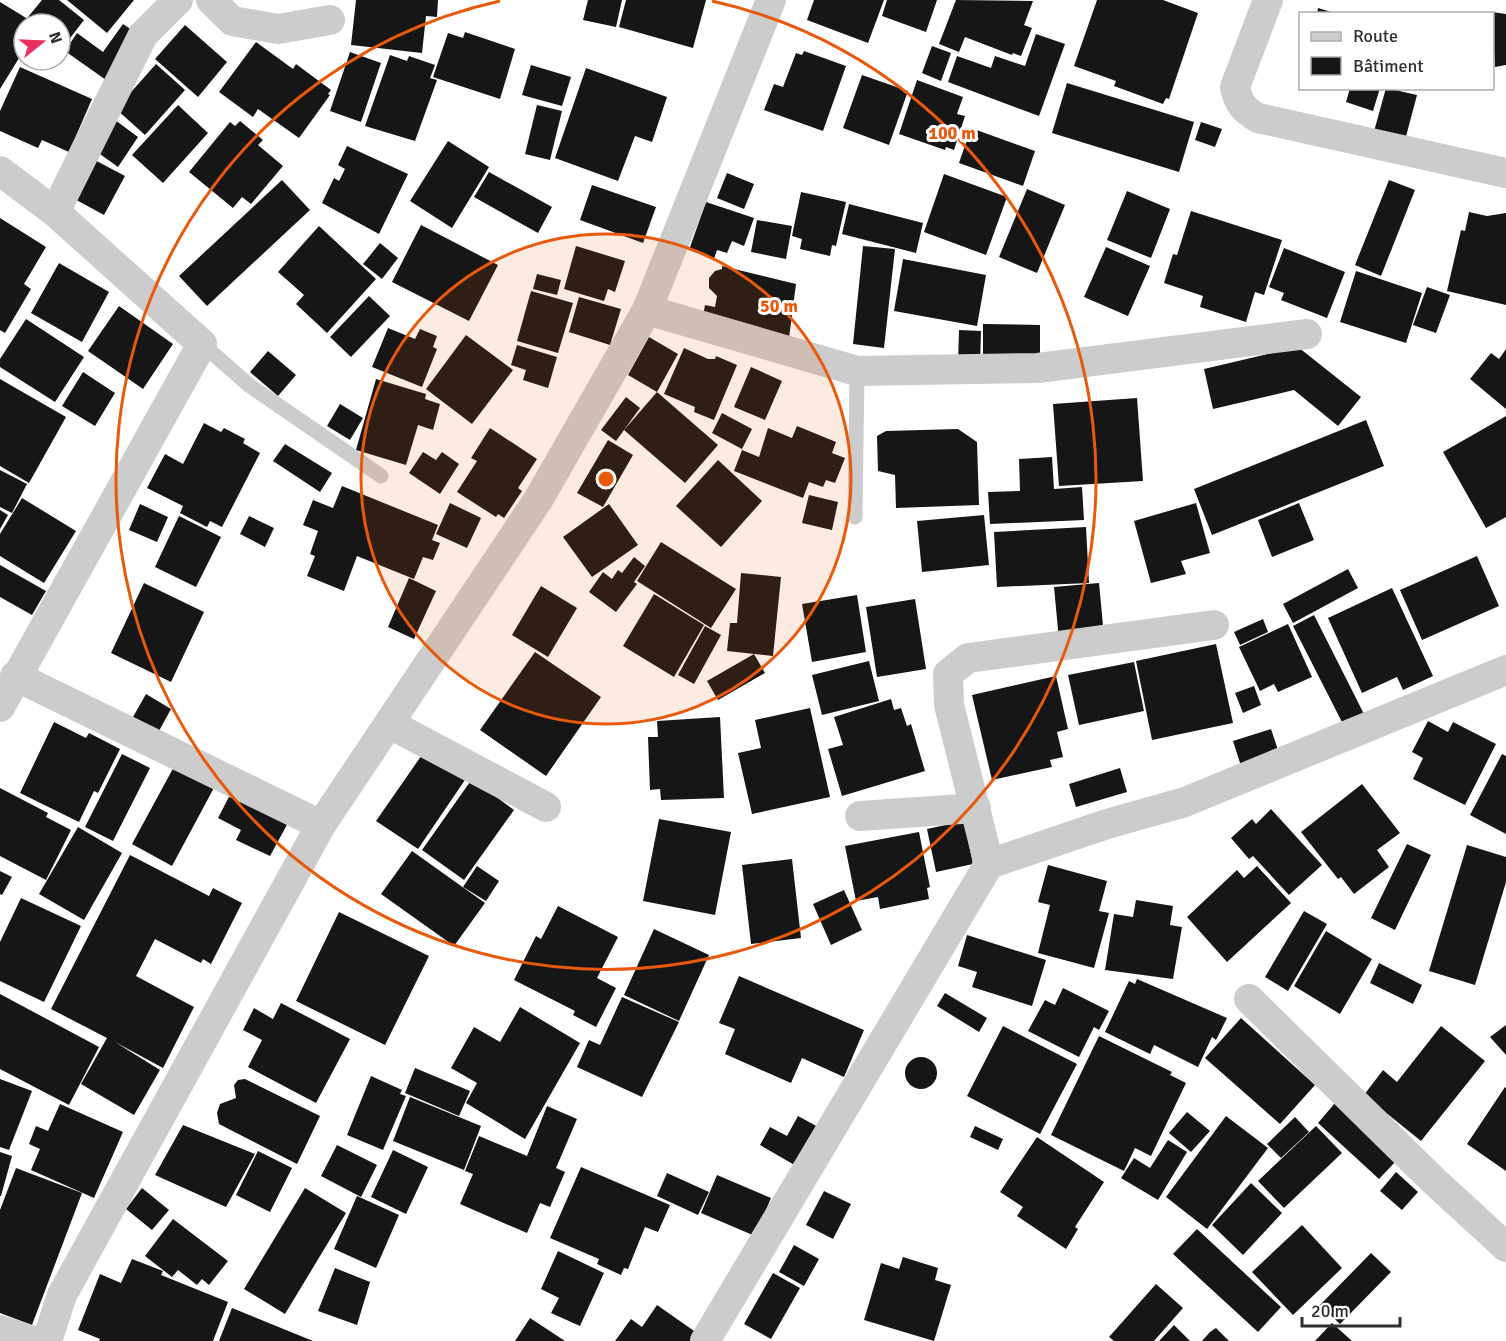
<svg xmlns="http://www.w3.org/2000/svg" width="1506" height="1341" viewBox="0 0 1506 1341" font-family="Signika,sans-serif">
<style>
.building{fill:#161616}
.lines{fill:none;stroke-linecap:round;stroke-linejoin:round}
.lane{stroke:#ccc;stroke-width:15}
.street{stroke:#ccc;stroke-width:30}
.ring{fill:none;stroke:#e8590c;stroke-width:3}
.centre{fill:#e8590c;stroke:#fff;stroke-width:3}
.ring-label{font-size:18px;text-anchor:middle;font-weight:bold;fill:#e8590c;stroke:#fff;stroke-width:6;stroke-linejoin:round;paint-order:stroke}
</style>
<rect width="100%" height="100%" fill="#fff"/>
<g class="building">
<path d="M42,0H59L84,20L64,46L60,42V24H37L28,17Z"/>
<path d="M67,0H134L107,33Z"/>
<path d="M356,0H438L437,17L426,16L422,53L351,45Z"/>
<path d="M588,0H622L616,27L583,20Z"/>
<path d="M626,0H706L693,48L619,27Z"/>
<path d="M814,0H884L868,43L807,20Z"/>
<path d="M887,0H937L926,32L882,16Z"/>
<path d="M956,0L1033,1L1024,25L1032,28L1021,56L1013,53L1012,55L965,37L959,52L939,44Z"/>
<path d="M1097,0H1163L1198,13L1169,99L1166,98L1163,104L1114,86L1116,81L1074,66Z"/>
<path d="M0,2L36,24H24V50L0,89Z"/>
<path d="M1318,8L1335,13V14H1317Z"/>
<path d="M1492,12L1506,14V65L1495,67Z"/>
<path d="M123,24L138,34L106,80L65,51L77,33L103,52Z"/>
<path d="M185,25L227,62L198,97L155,59Z"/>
<path d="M465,32L515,49L500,99L433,77L448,33L463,38Z"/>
<path d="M1036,34L1065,44L1039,116L948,82L957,56L991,68L995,56L1025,66Z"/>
<path d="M256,42L293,69L296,64L331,90L328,94L330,95L299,138L258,109L253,117L219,92Z"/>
<path d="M932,46L951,53L941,81L922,73Z"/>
<path d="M804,51L846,66L823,131L764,110L774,84L783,87L796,53L802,55Z"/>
<path d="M350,52L381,63L361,122L330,111Z"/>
<path d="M390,55L407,61L409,56L435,65L430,78L437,80L415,141L365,126Z"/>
<path d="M156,64L185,90L145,135L116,109Z"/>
<path d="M531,65L571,77L562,106L522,95Z"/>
<path d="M20,67L92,99L69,152L42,140L38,148L0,131V111Z"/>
<path d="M586,68L667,97L652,142L635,136L618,181L555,158Z"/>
<path d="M862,75L908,91L889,145L843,128Z"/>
<path d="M917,80L963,97L957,114L965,116L954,150L946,147L945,150L899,134Z"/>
<path d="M1067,83L1194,122L1179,172L1052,133Z"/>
<path d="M1350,88H1380L1373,111L1346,102Z"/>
<path d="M1386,88L1417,95L1404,144L1373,135Z"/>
<path d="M178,105L208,133L163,183L132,155Z"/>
<path d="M537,105L562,111L550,160L525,154Z"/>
<path d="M115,120L138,137L118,167L93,149Z"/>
<path d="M240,121L263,140L258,145L283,166L251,204L242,197L233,208L189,172L230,122L235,126Z"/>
<path d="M1201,122L1222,129L1215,147L1195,140Z"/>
<path d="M971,128L1035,151L1023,186L959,163Z"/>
<path d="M448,141L489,167L452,228L410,201Z"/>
<path d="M347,146L408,174L379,234L322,203L334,178L339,181L345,169L338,165Z"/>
<path d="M89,157L125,176L104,215L69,196Z"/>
<path d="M489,172L552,207L538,233L474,197Z"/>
<path d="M727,173L754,184L744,209L717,198Z"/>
<path d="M944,174L1007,197L986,255L924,232Z"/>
<path d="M282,180L310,210L207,306L179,276Z"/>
<path d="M1389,180L1415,190L1381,276L1355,265Z"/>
<path d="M592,185L656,207L643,243L580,220Z"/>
<path d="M1027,189L1065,205L1037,273L999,257Z"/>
<path d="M1127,191L1170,209L1151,258L1107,240Z"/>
<path d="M801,192L846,202L836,246L832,245L830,256L800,249L802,239L792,236Z"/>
<path d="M706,202L754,218L744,246L732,241L727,253L717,250L714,259L689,250Z"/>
<path d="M849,204L923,223L916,253L842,234Z"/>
<path d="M1191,211L1282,240L1264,295L1255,292L1246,322L1200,307L1203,296L1164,283L1173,254L1177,255Z"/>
<path d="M1469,212L1487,216L1506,213V305L1447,291L1461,230L1465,231Z"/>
<path d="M0,218L46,247L24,284L31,289L5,333L0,330Z"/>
<path d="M757,220L792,226L786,259L751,252Z"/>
<path d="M421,225L498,265L469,321L392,282Z"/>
<path d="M319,226L376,279L327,333L296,304L304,295L278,272Z"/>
<path d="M380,243L398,258L382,279L363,264Z"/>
<path d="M576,246L625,261L615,292L608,289L604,301L564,289Z"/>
<path d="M863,246L895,249L884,348L853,344Z"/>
<path d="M1106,247L1150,266L1128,316L1084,297Z"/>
<path d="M1284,248L1345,272L1327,318L1281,300L1284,293L1269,287Z"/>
<path d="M903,259L986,275L977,326L894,311Z"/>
<path d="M59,263L109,292L82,342L31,313Z"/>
<path d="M722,266L796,284L789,338L702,321L705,305L715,307L717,296L709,288V278L715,271L722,269Z"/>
<path d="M1356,271L1422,293L1406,343L1340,322Z"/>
<path d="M537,274L561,280L557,295L533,289Z"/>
<path d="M1427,287L1450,295L1436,333L1413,325Z"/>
<path d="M531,291L573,303L558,353L517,341Z"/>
<path d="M369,296L390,316L351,357L330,337Z"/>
<path d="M579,297L621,309L610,345L569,332Z"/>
<path d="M119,306L173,344L143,389L88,351Z"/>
<path d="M26,319L84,357L55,402L0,367V359Z"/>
<path d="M983,324L1040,325V358L983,357Z"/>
<path d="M388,328L415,339L420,329L437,336L433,347L437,349L422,387L372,367Z"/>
<path d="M959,330L981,331L980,364L958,363Z"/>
<path d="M466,335L513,370L472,424L426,389Z"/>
<path d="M649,337L678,354L657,392L628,375Z"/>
<path d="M517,345L557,357L548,388L523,380L526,370L511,365Z"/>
<path d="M1298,347L1361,397L1338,426L1294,390L1213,409L1204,369Z"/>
<path d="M684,348L708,359H715L716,356L737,365L714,420L694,412L695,407L664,394Z"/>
<path d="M1506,349V409L1470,379L1491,353L1499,359Z"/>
<path d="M268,351L296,375L278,396L250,372Z"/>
<path d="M751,367L782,381L765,420L734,407Z"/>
<path d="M83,372L115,393L95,426L62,406Z"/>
<path d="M0,379L66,417L29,483L0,466Z"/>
<path d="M376,379L426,394L425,399L440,404L433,430L418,425L406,465L356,450Z"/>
<path d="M657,392L718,445L685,483L624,430Z"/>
<path d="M626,397L640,408L616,441L601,430Z"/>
<path d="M1137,398L1143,481L1059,486L1053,404Z"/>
<path d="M340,404L363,418L350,440L327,426Z"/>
<path d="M722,413L752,429L742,449L712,433Z"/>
<path d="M1506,416V517L1486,528L1443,452Z"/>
<path d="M1366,420L1384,466L1212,535L1194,489Z"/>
<path d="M204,423L221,432L224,428L245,439L243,443L260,453L222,527L210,521L207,527L180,513L183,506L147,488L165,454L183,464Z"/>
<path d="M797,426L836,442L832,453L845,458L835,483L826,480L823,487L809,482L803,498L734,471L742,450L759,457L768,428L792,438Z"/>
<path d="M490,428L537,459L518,488L522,491L504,518L498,514L496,517L457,492L477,461L471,458Z"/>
<path d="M958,429L977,442L979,505L896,508L895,475L878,471L877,436L886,431Z"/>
<path d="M608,440L633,455L603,507L577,493Z"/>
<path d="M285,444L332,473L320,492L273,461Z"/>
<path d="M423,452L436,460L442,452L459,464L440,494L409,473Z"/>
<path d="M1052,457L1054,489L1082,487L1084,520L990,524L988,492L1020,491L1019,459Z"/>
<path d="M718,460L762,501L721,547L676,506Z"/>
<path d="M0,470L27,484L12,513L0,507Z"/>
<path d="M342,486L438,525L432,540L440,543L433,560L423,557L414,579L357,556L344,591L307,576L315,556L310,554L318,531L303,525L313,500L333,508Z"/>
<path d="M809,495L838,502L832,530L802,523Z"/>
<path d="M22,498L76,531L44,583L0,556V534Z"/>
<path d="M450,503L481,518L467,548L436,534Z"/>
<path d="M1196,503L1210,553L1181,561L1186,574L1151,583L1134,521Z"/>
<path d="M1299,503L1314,540L1272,557L1258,520Z"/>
<path d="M140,504L168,517L157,542L129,530Z"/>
<path d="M609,504L638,545L592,577L563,537Z"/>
<path d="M0,510L8,515L0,529Z"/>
<path d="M984,515L989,565L922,572L917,521Z"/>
<path d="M179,516L221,537L196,587L155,567Z"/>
<path d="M249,516L274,528L265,547L240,534Z"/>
<path d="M1086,527L1089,583L997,587L994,532Z"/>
<path d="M661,542L736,589L711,628L637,581Z"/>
<path d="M1477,556L1499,606L1422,640L1400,590Z"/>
<path d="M634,557L645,566L634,582L637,584L616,612L589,592L603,572L612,579L618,570L622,573Z"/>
<path d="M0,565L46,591L32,615L0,597Z"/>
<path d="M1348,569L1358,588L1293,623L1283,604Z"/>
<path d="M741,573L781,577L773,656L727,651L730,623H737Z"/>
<path d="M409,578L436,591L414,639L388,627Z"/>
<path d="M144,583L204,612L171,682L111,653Z"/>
<path d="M1099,583L1104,636L1059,640L1054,587Z"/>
<path d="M541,586L577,608L548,657L512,635Z"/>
<path d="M1392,588L1433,676L1403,690L1397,677L1362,693L1328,618Z"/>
<path d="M654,594L704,625L674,677L623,646Z"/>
<path d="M857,595L866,652L812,662L802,604Z"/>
<path d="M915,599L926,669L877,677L866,607Z"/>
<path d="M1314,615L1366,718L1345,728L1293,626Z"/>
<path d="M1263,619L1268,632L1240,645L1234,632Z"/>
<path d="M1288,624L1312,677L1278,692L1274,684L1260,691L1239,647Z"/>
<path d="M705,626L721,635L694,684L678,675Z"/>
<path d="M1216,644L1233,723L1152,740L1136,661Z"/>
<path d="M535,652L601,697L546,776L480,730Z"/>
<path d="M754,654L765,673L718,700L707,681Z"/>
<path d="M869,661L879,701L822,715L812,675Z"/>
<path d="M1134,662L1144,711L1079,725L1068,675Z"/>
<path d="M1056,676L1068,729L1057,732L1063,757L1050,760L1052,767L992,780L972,695Z"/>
<path d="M1254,686L1261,705L1243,713L1235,693Z"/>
<path d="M146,694L171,709L159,731L133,717Z"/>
<path d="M891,699L894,710L901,708L907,726L911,724L925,771L842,796L828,749L843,745L834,717Z"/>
<path d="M810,708L830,797L752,814L738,753L761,748L755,720Z"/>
<path d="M720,717L724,798L661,800L660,789L650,790L648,737H658L657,721Z"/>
<path d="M1428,721L1448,732L1453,722L1496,744L1465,805L1413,779L1423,758L1412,752Z"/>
<path d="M54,722L86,738L89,733L120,749L98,793L94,791L79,822L20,793Z"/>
<path d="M1271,729L1279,753L1241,766L1233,741Z"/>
<path d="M426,749L467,777L418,849L376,821Z"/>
<path d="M122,754L150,768L113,841L85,827Z"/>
<path d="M1502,754L1506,756V834L1470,815Z"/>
<path d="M176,763L216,784L172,866L132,844Z"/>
<path d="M1120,768L1127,792L1076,807L1069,784Z"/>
<path d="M472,779L514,810L464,880L422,850Z"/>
<path d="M1362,784L1400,833L1377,850L1389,867L1354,894L1341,877L1338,879L1301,832Z"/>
<path d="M0,788L48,813L46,817L71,830L46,880L0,856Z"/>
<path d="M232,791L289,821L270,856L236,840L241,830L218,818Z"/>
<path d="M1271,809L1322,865L1289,895L1253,856L1249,859L1231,838L1252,819L1256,824Z"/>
<path d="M659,819L731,832L715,915L643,901Z"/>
<path d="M964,821L973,864L936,872L927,829Z"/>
<path d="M78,827L122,853L84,920L39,894Z"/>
<path d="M919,832L930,887L927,888L929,899L880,909L878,897L856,901L845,846Z"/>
<path d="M1407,844L1431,855L1395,930L1371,918Z"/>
<path d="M1467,845L1506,857V882L1475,985L1429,971Z"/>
<path d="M412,851L485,903L454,946L381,894Z"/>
<path d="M130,855L209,896L213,888L242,903L211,964L203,959L201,963L155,939L136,976L194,1007L163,1068L115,1042L160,1070L134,1115L81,1084L107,1038L51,1009Z"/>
<path d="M792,859L801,938L751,944L742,865Z"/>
<path d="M1048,865L1107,881L1099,911L1109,913L1094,968L1038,953L1050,905L1038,902Z"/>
<path d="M477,866L499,881L486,901L463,887Z"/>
<path d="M1257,866L1291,903L1227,962L1187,917L1237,870L1244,878Z"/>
<path d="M0,871L12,877L2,895L0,894Z"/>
<path d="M844,890L862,930L831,945L813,904Z"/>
<path d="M21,898L81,926L44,1002L0,981V942Z"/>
<path d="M1136,900L1173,906L1170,925L1182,927L1173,979L1105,970L1114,914L1133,917Z"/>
<path d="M558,906L618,937L597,978L616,988L596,1027L573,1015L575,1011L514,980L536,936L541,939Z"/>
<path d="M1304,911L1327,924L1288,991L1265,977Z"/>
<path d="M339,912L429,956L385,1045L296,1001Z"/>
<path d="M654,929L709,955L679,1021L624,995Z"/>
<path d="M1326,931L1372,959L1340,1014L1294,986Z"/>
<path d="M967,935L1046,960L1032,1006L972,987L977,972L958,966Z"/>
<path d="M1379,963L1422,985L1413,1004L1370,983Z"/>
<path d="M739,976L864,1030L844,1077L802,1058L791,1083L725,1054L735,1029L719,1023Z"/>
<path d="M1137,979L1227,1018L1216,1040L1212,1037L1198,1067L1154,1045L1150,1054L1105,1032L1129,981L1135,984Z"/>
<path d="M1063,988L1109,1011L1099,1030L1094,1027L1079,1057L1028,1031L1045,1000L1055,1005Z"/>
<path d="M945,993L987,1018L979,1032L937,1006Z"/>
<path d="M0,994L99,1047L69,1105L0,1069Z"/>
<path d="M622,997L679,1022L642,1097L577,1067L589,1040L600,1045Z"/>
<path d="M281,1003L350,1039L316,1103L248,1067L262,1040L243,1030L254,1008L273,1019Z"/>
<path d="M520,1007L580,1043L525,1139L466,1103L477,1083L451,1068L474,1027L500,1042Z"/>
<path d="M1241,1018L1315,1085L1280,1124L1205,1058Z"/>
<path d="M1506,1025V1055L1490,1037Z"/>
<path d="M1003,1026L1077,1064L1040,1134L967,1096Z"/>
<path d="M1441,1026L1485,1061L1421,1141L1364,1095L1383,1070L1397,1082Z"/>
<path d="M1099,1036L1172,1072L1170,1075L1186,1083L1151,1156L1135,1148L1124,1171L1051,1135Z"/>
<circle cx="921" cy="1073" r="16"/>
<path d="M415,1068L470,1091L459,1116L405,1093Z"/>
<path d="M371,1076L402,1090L400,1094L406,1096L383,1150L347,1135Z"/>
<path d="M0,1079L32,1091L9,1150L0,1147Z"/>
<path d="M245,1079L320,1116L297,1164L219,1124L217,1113L220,1104L236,1098L234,1085L238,1080Z"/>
<path d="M1505,1087L1506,1088V1171L1467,1144Z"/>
<path d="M410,1097L481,1126L464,1170L393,1141Z"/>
<path d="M1335,1103L1397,1160L1379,1179L1318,1123Z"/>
<path d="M60,1104L123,1132L94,1198L31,1170L40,1149L29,1144L36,1126L48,1131Z"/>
<path d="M547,1106L577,1119L556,1168L565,1172L550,1207L540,1203L527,1233L460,1204L473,1174L465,1171L479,1136L527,1156Z"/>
<path d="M1187,1112L1210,1131L1191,1152L1169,1133Z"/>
<path d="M798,1116L820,1128L798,1167L760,1145L770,1127L787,1136Z"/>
<path d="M1226,1116L1268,1148L1207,1229L1166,1197Z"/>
<path d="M1295,1117L1309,1132L1281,1158L1267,1144Z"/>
<path d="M183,1125L255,1154L226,1207L155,1175Z"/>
<path d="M975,1126L1003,1139L998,1150L970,1137Z"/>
<path d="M1316,1126L1342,1153L1284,1208L1258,1181Z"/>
<path d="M1037,1137L1104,1182L1075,1227L1078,1229L1066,1249L1017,1216L1023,1207L1000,1192Z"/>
<path d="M1168,1140L1187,1152L1158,1200L1121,1178L1134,1158L1150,1168Z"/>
<path d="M337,1145L377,1165L361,1197L321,1176Z"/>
<path d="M393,1150L428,1167L406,1214L371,1197Z"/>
<path d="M258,1151L292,1168L270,1212L236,1195Z"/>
<path d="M0,1152L12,1156L1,1196H0Z"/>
<path d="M581,1167L670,1205L658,1232L645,1227L628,1269L624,1268L621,1275L597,1264L599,1259L550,1238Z"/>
<path d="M16,1168L82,1193L32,1325L0,1313V1210Z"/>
<path d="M1396,1172L1418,1192L1402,1210L1380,1191Z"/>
<path d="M667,1173L709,1192L698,1215L657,1196Z"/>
<path d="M717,1175L771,1198L755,1236L701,1213Z"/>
<path d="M1251,1183L1282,1213L1243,1255L1212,1225Z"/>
<path d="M142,1188L169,1210L152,1230L126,1209Z"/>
<path d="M305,1188L346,1213L285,1314L244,1289Z"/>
<path d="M824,1191L851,1204L833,1239L806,1225Z"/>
<path d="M357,1196L399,1215L376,1268L334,1249Z"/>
<path d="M173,1219L228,1261L209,1285L202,1279L197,1285L178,1270L172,1277L145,1256Z"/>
<path d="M1302,1225L1342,1268L1293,1315L1252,1272Z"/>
<path d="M1197,1229L1281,1307L1258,1332L1173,1254Z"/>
<path d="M794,1245L819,1259L804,1286L779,1272Z"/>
<path d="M558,1251L604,1273L580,1326L551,1313L559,1298L541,1289Z"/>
<path d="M1371,1253L1391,1272L1340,1324L1320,1305Z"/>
<path d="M903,1257L938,1268L935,1280L951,1285L934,1341L864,1320L881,1263L899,1269Z"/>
<path d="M132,1259L163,1271L161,1275L228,1302L213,1341H99L100,1339L78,1330L100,1274L121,1283Z"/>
<path d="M335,1268L370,1282L357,1325L318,1311Z"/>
<path d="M773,1273L800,1288L771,1339L744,1324Z"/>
<path d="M1156,1284L1183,1308L1154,1341H1114L1109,1337Z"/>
<path d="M657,1305L697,1333L692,1341H615L631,1319L642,1327Z"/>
<path d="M232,1308L313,1341H219Z"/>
<path d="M530,1318L565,1341H515Z"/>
<path d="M1332,1323L1352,1341H1315Z"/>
<path d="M1174,1325L1190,1341H1159Z"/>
<path d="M1216,1328L1229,1341H1202L1210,1332Z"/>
</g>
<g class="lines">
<g class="lane">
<path d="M202,344L250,386L381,476"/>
<path d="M855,517L857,371"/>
</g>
<g class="street">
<path d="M211,0L232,21L278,29L330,20"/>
<path d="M1268,0L1235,87C1238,103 1244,110 1258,118L1506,173"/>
<path d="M0,171L55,212L202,344L0,707"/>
<path d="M55,212L143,35L178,0"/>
<path d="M647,310L857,371L1038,368L1307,334"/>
<path d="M15,676L321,825"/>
<path d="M390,724L546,807"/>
<path d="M860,816L976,808"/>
<path d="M989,864L949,705L948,674L968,658L1214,625"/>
<path d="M1249,999L1433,1180L1506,1247"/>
<path d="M0,1330L33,1341"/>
<path d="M47,1341L62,1295L321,825L538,500L647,310L771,0"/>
<path d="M705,1341L989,864L1107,824L1185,802L1506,670"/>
</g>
</g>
<circle cx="606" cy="479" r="245" fill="#e8590c" fill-opacity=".12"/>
<g class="ring">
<circle cx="606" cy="479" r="245"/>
<path d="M712 1A490 490 0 1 1 500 1"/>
</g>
<circle cx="606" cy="479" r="9" class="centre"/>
<g class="ring-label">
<text x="952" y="139">100 m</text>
<text x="779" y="312">50 m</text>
</g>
<rect x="1299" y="12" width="195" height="78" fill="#ffffff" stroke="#acacac" stroke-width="1.5"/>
<rect x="1311" y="32" width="30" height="9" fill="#cccccc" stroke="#acacac" stroke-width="1.5"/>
<text x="1353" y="42" font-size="18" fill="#2f2f2f">Route</text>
<rect x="1311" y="57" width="30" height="18" fill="#161616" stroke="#acacac" stroke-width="1.5"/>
<text x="1353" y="72" font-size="18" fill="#2f2f2f">Bâtiment</text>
<g transform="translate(42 42) rotate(72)"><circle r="28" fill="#ffffff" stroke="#acacac" stroke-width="1.5"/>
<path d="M0-4.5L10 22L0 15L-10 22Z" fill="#e7305c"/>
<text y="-9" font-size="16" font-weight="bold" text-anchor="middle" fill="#2f2f2f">N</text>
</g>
<path d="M1302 1317v9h98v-9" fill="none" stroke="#2f2f2f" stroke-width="3"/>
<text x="1311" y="1317" font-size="18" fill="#2f2f2f" stroke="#ffffff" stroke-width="4.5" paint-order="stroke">20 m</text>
</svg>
